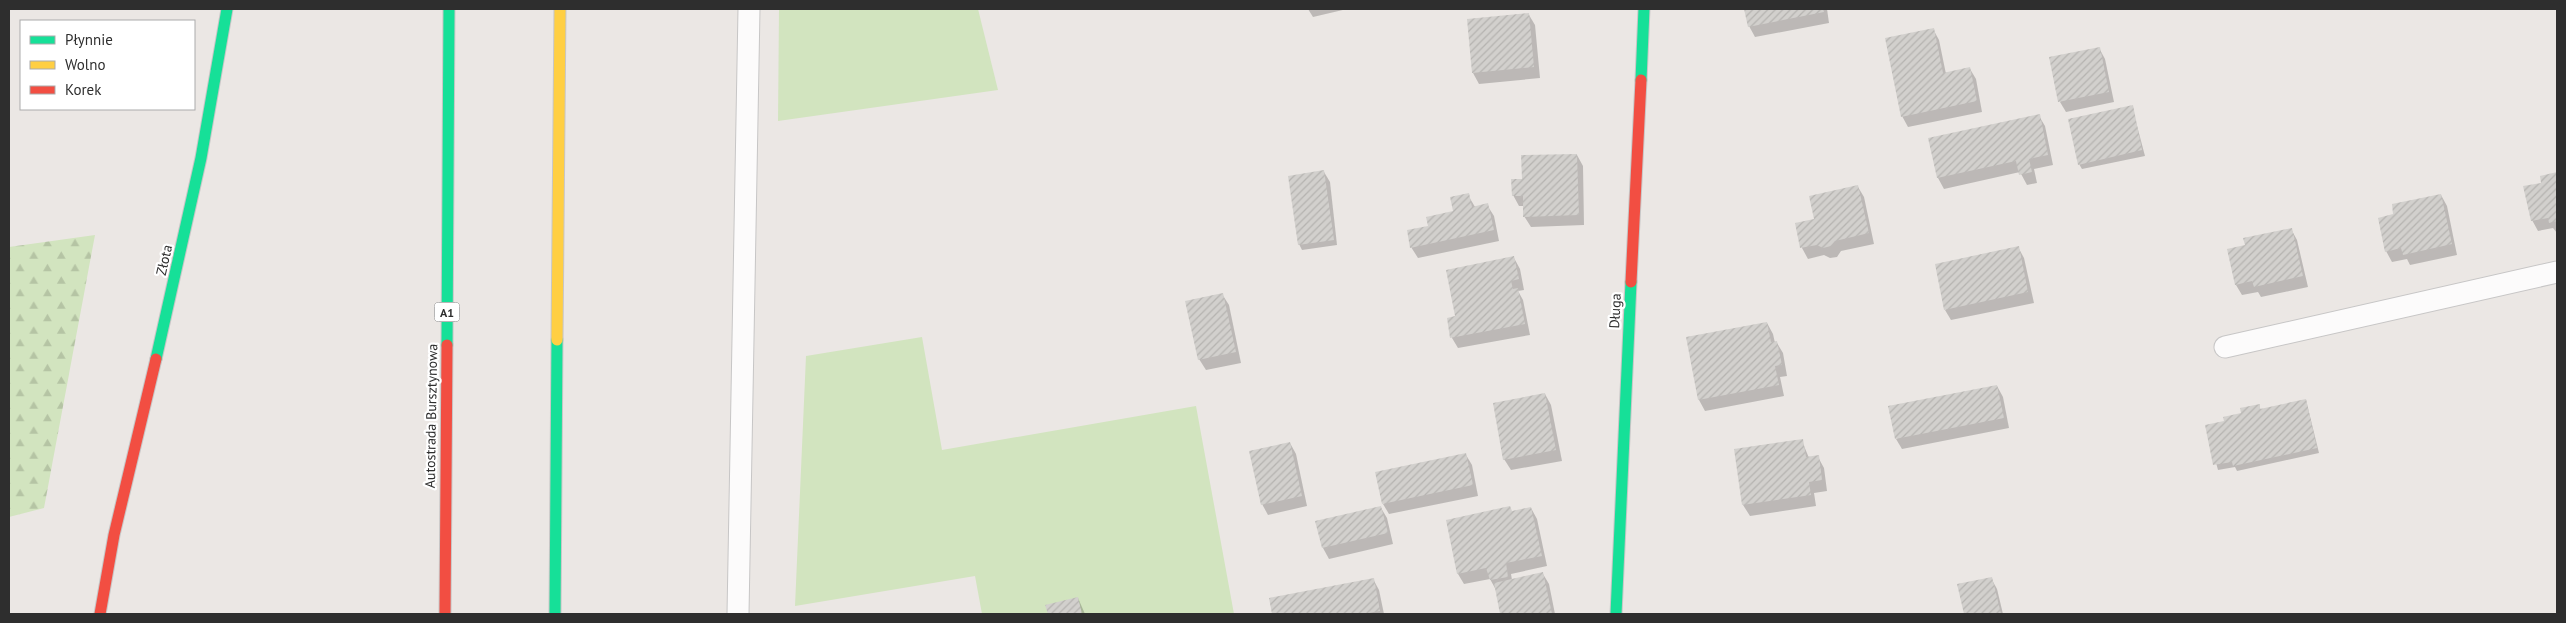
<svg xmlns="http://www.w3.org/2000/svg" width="2566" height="623" viewBox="0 0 2566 623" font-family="'PT Sans',sans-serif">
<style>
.grass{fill:#d2e4bf}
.forest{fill:url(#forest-firs)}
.shadow{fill:#0003}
.building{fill:url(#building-hatch)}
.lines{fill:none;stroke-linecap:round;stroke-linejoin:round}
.lane-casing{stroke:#c7c6c6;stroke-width:23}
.fast-casing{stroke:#c7c6c6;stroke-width:13}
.slow-casing{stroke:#c7c6c6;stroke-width:13}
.jam-casing{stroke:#c7c6c6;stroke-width:13}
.lane{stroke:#fcfbfb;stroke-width:21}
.fast{stroke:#16e098;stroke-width:11}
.slow{stroke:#ffcf43;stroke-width:11}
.jam{stroke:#f24e42;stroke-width:11}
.labels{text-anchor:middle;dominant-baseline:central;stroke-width:4.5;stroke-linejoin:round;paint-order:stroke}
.shield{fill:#fff;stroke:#6d6d6d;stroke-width:1}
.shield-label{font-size:12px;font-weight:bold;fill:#2e2e2e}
.street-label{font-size:14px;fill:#2e2e2e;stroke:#fff}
</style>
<defs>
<pattern id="forest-firs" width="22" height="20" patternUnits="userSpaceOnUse" patternTransform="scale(1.25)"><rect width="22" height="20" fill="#d2e4bf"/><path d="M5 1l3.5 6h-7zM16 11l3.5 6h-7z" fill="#b5c4a4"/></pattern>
<pattern id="building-hatch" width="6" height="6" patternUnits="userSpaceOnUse" patternTransform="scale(1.25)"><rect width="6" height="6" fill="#d2d0cd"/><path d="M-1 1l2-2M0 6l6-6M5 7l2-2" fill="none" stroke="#b5b3b0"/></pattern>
</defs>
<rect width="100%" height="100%" fill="#ebe7e4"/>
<g class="grass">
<path d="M779,9H978L998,90L778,121Z"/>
<path d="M922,337L942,450L1196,406L1234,614H982L975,576L795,606L806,356Z"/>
</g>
<path class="forest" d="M95,235L44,508L9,517V247Z"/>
<g class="shadow">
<path d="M1308,9H1347L1313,17Z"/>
<path d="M1745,9H1827L1829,23L1755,37L1749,26Z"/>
<path d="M1529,15L1535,25L1540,78L1479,84L1473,73Z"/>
<path d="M1933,29L1939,40L1946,74L1970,69L1976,79L1982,112L1908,127L1902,116Z"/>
<path d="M2099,48L2105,59L2114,102L2066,112L2060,102Z"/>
<path d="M2132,107L2145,156L2082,169L2079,164Z"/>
<path d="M2039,116L2045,126L2053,165L2034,169L2037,183L2027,185L2020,172L1944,189L1938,178L1930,139Z"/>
<path d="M1577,155L1583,166L1584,225L1531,227L1524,216V206H1519L1513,195L1524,180Z"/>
<path d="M1324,172L1330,182L1337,245L1302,250L1299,244Z"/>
<path d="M2557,174V233L2553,228L2538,231L2532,220L2542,184L2541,177Z"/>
<path d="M1858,187L1864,197L1874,244L1841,251L1837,257L1830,258L1824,255L1808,259L1802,248L1796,224L1816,220Z"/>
<path d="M1468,195L1475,207L1487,205L1494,216L1499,241L1418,258L1411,247L1454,212Z"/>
<path d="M2441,195L2447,206L2457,255L2410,265L2407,259L2392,262L2386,251L2395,215Z"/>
<path d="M2291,229L2297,240L2308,287L2261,297L2258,292L2242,295L2236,285L2247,246Z"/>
<path d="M2018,247L2024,258L2034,303L1951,320L1945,310Z"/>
<path d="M1514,258L1520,269L1524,290L1518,291L1523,300L1530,335L1458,348L1452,338L1448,319L1456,317Z"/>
<path d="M1222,294L1229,305L1241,363L1206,370L1199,359Z"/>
<path d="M1767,323L1773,334L1775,343H1777L1783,353L1787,376L1780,377L1784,396L1705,411L1699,400L1687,338Z"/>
<path d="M1997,386L2003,397L2009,428L1902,449L1896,439Z"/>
<path d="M1545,394L1551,405L1562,461L1511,470L1504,459Z"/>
<path d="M2306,400L2319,453L2237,471L2235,467L2218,470L2206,426L2225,422L2259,406L2261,410Z"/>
<path d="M1802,441L1809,458L1818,457L1824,468L1827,491L1814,493L1816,506L1750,516L1743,505L1736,450Z"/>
<path d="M1290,443L1296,454L1307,506L1268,515L1262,504Z"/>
<path d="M1466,455L1472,465L1478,496L1389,514L1383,504Z"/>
<path d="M1381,508L1387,518L1393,544L1329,559L1323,548L1317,522Z"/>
<path d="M1531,508L1537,519L1547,566L1511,574L1512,580L1543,574L1549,584L1555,614H1502L1496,590L1490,579L1464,584L1458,574L1512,512Z"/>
<path d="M1991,578L1997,589L2003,614H1965L1958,585Z"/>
<path d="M1373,579L1379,590L1384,614H1274L1271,599Z"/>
<path d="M1078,598L1085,614H1049L1047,606Z"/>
</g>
<g class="building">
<path d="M1744,9H1823L1824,12L1748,27Z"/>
<path d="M1529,13L1534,67L1472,73L1467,19Z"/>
<path d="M1934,28L1943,73L1970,67L1977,101L1901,117L1885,38Z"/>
<path d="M2100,47L2109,92L2058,102L2049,57Z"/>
<path d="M2133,105L2142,150L2078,165L2068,119Z"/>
<path d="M2040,114L2048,155L2029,159L2032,172L2019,175L2016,161L1937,178L1928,138Z"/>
<path d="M1577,154L1579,215L1523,217V196H1512L1511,179H1522L1521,155Z"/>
<path d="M1324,170L1334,240L1298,245L1288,176Z"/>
<path d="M2557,172V221L2549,223L2548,218L2531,221L2523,186L2541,183L2540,176Z"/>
<path d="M1858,185L1869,233L1835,241L1831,246L1823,248L1817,245L1800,248L1795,223L1814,219L1809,196Z"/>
<path d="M1469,193L1472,207L1488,203L1494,230L1410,248L1407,230L1428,226L1426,217L1453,211L1450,197Z"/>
<path d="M2441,194L2452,244L2403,255L2401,248L2385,252L2378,218L2393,214L2392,204Z"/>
<path d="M2292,228L2303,276L2254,287L2252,281L2235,285L2227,249L2245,245L2243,238Z"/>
<path d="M2019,246L2028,292L1944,310L1935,264Z"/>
<path d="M1514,256L1519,279L1511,281L1513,289L1518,288L1525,324L1450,338L1447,318L1455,316L1446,270Z"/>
<path d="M1223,293L1236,352L1198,360L1185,301Z"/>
<path d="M1767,322L1771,342L1777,341L1782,365L1775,366L1779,385L1698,400L1686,337Z"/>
<path d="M1997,385L2004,418L1895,439L1888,406Z"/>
<path d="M1545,393L1556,450L1503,460L1493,403Z"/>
<path d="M2306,399L2317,448L2233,466L2232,462L2213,465L2205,425L2224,421L2223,417L2241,413L2240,408L2260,404V409Z"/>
<path d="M1803,439L1806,457L1819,455L1822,480L1809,482L1811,495L1742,505L1734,449Z"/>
<path d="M1290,442L1302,496L1261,505L1249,451Z"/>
<path d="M1466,453L1473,485L1382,504L1375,472Z"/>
<path d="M1381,506L1388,533L1322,548L1315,521Z"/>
<path d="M1510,506L1512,511L1531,507L1542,556L1506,563L1508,577L1490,580L1486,568L1457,574L1446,520Z"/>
<path d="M1543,572L1552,614H1500L1494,583Z"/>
<path d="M1992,577L2001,614H1964L1957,584Z"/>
<path d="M1374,578L1380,611L1362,614H1272L1269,598Z"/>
<path d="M1078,597L1082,614H1048L1045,605Z"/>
</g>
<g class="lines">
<g class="lane-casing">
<g id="lane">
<path d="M2225,347L2557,272"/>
<path d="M738,614L749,9"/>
</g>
</g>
<g class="fast-casing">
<g id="fast">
<path d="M1641,80L1644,9"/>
<path d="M447,345L449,9"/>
<path d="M156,359L201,158L227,9"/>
<path d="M555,614L557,340"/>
<path d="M1616,614L1631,282"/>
</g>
</g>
<g class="slow-casing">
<path id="slow" d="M557,340L560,9"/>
</g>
<g class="jam-casing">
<g id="jam">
<path d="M1631,282L1641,80"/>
<path d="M100,614L114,535L156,359"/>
<path d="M445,614L447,345"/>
</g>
</g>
<use href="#lane" class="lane"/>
<use href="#fast" class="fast"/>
<use href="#slow" class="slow"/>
<use href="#jam" class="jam"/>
</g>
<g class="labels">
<rect class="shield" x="434.5" y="302.5" width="25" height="19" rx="4"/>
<g class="shield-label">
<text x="447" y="312">A1</text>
</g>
<g class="street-label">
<text transform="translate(164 260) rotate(-77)">Złota</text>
<text transform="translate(1615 311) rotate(-87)">Długa</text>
<text transform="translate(431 416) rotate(-89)">Autostrada Bursztynowa</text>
</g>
</g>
<rect width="2566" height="623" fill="none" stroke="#2e2e2e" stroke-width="20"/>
<rect x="20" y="20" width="175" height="90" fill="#ffffff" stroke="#ababab"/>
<rect x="30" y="36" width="25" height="8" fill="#16e098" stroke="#ababab"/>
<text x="65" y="45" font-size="15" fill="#2e2e2e">Płynnie</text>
<rect x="30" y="61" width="25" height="8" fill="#ffcf43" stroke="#ababab"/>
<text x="65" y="70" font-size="15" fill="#2e2e2e">Wolno</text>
<rect x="30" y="86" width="25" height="8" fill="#f24e42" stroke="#ababab"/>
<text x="65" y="95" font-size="15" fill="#2e2e2e">Korek</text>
</svg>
